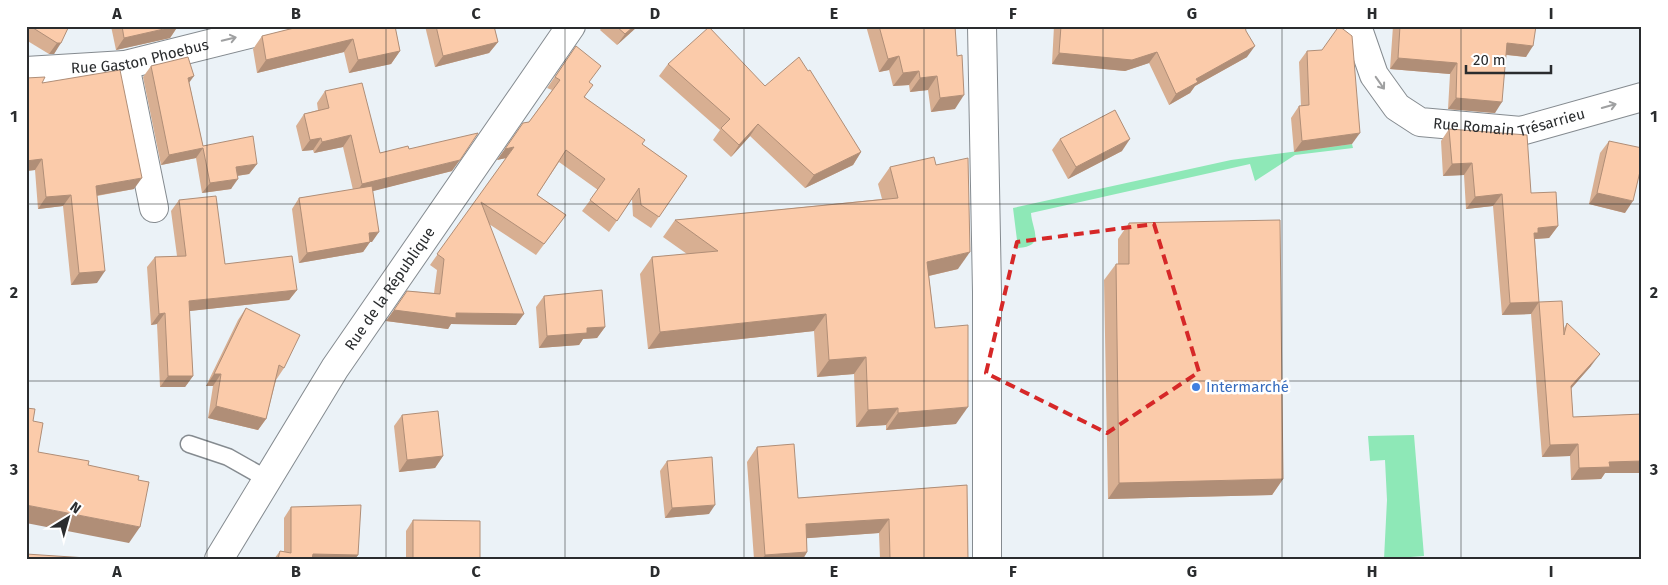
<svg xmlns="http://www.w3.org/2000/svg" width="1668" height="585" viewBox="0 0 1668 585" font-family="'Fira Sans',sans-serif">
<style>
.green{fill:#8ee8b7}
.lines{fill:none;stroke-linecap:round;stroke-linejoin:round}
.lane-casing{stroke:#858b90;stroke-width:19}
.street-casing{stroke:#858b90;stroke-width:30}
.secondary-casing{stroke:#858b90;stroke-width:30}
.lane{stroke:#fff;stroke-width:16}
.street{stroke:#fff;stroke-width:28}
.secondary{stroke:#fff;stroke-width:28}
.wall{fill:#d8af92}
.shaded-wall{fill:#b08e77}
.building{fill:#fbcbaa;stroke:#b08e77}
.oneway{stroke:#9fa0a1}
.marked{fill:none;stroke:#d62828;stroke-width:4;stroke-dasharray:10 6;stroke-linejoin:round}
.grid{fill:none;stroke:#2a2c2e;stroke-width:1;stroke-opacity:0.55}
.shop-dot{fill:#3f7fe0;stroke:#fff;stroke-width:2}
.labels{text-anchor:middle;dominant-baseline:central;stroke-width:5;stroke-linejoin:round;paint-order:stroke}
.street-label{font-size:15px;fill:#2a2c2e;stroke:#fff}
.shop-label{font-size:15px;fill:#366cbe;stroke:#fff;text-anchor:start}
.neatline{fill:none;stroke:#2a2c2e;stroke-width:2}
.grid-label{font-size:16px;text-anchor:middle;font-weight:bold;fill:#2a2c2e}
</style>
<rect width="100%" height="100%" fill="#ebf2f7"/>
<g class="green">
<path d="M1352,144L1353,148L1295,155L1255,181L1250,164L1031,213C1032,230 1046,246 1018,248L1013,208L1231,160Z"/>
<path d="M1414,435L1424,556L1384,559L1387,500L1385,460L1370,461L1368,436Z"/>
</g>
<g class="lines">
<g class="lane-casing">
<path id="lane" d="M189,444L228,457L267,479"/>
</g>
<g class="street-casing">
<g id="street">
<path id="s1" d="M1357,26L1374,75L1397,107L1420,122L1521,131L1642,97"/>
<path d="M125,65L154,208"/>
<path id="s2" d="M26,71L125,65L281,26"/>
<path id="s3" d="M219,559L335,368L571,26"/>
</g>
</g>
<g class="secondary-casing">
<path id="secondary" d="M982,26L987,292V559"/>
</g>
<use href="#lane" class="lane"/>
<use href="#street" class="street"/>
<use href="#secondary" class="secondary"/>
</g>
<g class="wall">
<path d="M26,26H69L54,54H49L26,40Z"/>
<path d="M111,26H178L170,38L116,50Z"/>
<path d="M395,26L400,51L391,64L349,73L344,52L257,73L253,49L262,36Z"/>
<path d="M425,26H494L498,42L489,53L435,67Z"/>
<path d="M603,26H638L617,45L600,30Z"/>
<path d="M866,26H955V109L931,112L928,90L910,92L909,85L893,86L889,70L879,72Z"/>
<path d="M1054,26H1245L1247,57L1195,86L1190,93L1169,105L1149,63L1125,71L1052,64Z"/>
<path d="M1393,26H1536L1526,57L1506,55L1495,113L1448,109L1450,74L1390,69Z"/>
<path d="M576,46L589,82L585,97L642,144L687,176L651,228L633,216L632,199L609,232L582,211L598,190L559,162L537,195L566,215L536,255L489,224L516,325L451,324L448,329L386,321L407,291L434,293L437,270L430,265L506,158L497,160L523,123L529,122L552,90L547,88Z"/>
<path d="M1307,51L1352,144L1294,152L1291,118L1299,106H1301L1299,62Z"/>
<path d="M668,64L765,86L808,71L861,152L853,165L805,188L750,136L731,157L713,140L720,130L659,76Z"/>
<path d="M151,66L189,82L203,146L257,164L249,174L237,176L231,189L202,193L196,158L161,165L143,77Z"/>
<path d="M26,78L42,83L134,189L97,196V283L71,285L63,206L38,209L35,170L26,171Z"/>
<path d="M325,91L380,153L409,149L452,171L372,191V242H370L363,252L299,263L292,209L299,198L353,190L343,147L314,153L313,150L302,151L296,126L304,114L318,110L317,103Z"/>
<path d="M1449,129L1531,193L1558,226L1549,238L1535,239L1539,302L1564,328L1567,323L1591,366L1571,388L1573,417L1642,414V473H1605L1601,479L1571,480L1570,456L1542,457L1531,314L1502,315L1493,206L1466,209L1464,175L1443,176L1441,141Z"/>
<path d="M1060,139L1122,151L1068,179L1052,150Z"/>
<path d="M1609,141L1625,213L1589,204L1600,153Z"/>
<path d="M890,167L958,269L929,276L935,328L956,424L886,430V425L856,427L854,374L817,377L814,331L648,349L640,274L652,257L687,254L663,237L675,220L882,199L878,184Z"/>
<path d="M179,200L225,264L297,290L289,300L189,311L193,376L185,387H160L157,324L151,325L147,267L155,257L177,256L171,211Z"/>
<path d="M1129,223L1283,479L1272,495L1108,499L1104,280L1116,264H1118V239Z"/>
<path d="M544,296L605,327L597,338L583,339L579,345L539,348L536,307Z"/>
<path d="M246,308L284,368L276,380L266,419L258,430L208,418L213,386H206L238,320Z"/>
<path d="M402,415L443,456L435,468L399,472L394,426Z"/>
<path d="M757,447L798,498L967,485L968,559H880L879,533L807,538V552L803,559H754L747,462Z"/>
<path d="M667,461L709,514L665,518L660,471Z"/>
<path d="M291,507L358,555L355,559H274L280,551H284V518Z"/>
<path d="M413,520L480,559H406V531Z"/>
</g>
<g class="shaded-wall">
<path d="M178,26L170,38L116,50L124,38Z"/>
<path d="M634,26H638L617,45L625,34Z"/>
<path d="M353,39L344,52L257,73L266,60Z"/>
<path d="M498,42L489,53L435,67L443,56Z"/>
<path d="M57,43H61L54,54H49Z"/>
<path d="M1507,43L1533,46L1526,57L1500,54Z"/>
<path d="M1255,46L1247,57L1195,86L1190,93L1169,105L1176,94L1196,79Z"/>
<path d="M400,51L391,64L349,73L358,60Z"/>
<path d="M1157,52L1149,63L1125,71L1052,64L1059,53Z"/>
<path d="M899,56L889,70L879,72L888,59Z"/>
<path d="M1398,58L1457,63L1450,74L1390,69Z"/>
<path d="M919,71L909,85L893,86L903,73Z"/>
<path d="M194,76L186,87L188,78Z"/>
<path d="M937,76L928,90L910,92L920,78Z"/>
<path d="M964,95L955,109L931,112L940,98Z"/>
<path d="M1456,98L1502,102L1495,113L1448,109Z"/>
<path d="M758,124L750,136L731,157L739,145Z"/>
<path d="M1360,133L1352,144L1294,152L1302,141Z"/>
<path d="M351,135L343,147L314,153L322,142Z"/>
<path d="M321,138L313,150L302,151L310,140Z"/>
<path d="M1130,139L1122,151L1068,179L1076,167Z"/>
<path d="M514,147L506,158L497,160L505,149Z"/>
<path d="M203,148L196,158L161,165L169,155Z"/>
<path d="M861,152L853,165L805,188L814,175Z"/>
<path d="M42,159L35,170L26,171V161Z"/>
<path d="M460,160L452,171L354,196L362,184Z"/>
<path d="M1472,163L1464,175L1443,176L1452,164Z"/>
<path d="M257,164L249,174L229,177L236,167Z"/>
<path d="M142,178L134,189L88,197L96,186Z"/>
<path d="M238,179L231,189L202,193L210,183Z"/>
<path d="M1597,193L1633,201L1625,213L1589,204Z"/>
<path d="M1502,194L1493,206L1466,209L1475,197Z"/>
<path d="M71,195L63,206L38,209L46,197Z"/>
<path d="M1558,226L1549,238L1534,239L1526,245L1538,228Z"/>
<path d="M379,232L372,242H370L363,252L299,263L307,253L369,233Z"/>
<path d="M970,252L958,269L915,279L927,262Z"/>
<path d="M105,271L97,283L71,285L79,273Z"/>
<path d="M297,290L289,300L181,312L189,301Z"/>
<path d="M1539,302L1531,314L1502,315L1510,303Z"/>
<path d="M394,310L456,313L524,314L516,325L451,324L448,329L386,321Z"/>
<path d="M165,313L157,324L151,325L159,314Z"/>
<path d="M826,314L814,331L648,349L660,332Z"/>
<path d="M605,327L597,338L583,339L579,345L539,348L547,336L587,328Z"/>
<path d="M1600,354L1591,366L1563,398L1571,386Z"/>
<path d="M866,357L854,374L817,377L829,360Z"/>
<path d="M214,374H221L213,386H206Z"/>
<path d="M168,376H193L185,387H160Z"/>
<path d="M216,406L266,419L258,430L208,418Z"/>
<path d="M968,407L956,424L886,430L898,413Z"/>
<path d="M898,408L886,425L856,427L868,410Z"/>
<path d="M1578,444L1570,456L1542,457L1550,445Z"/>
<path d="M443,456L435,468L399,472L407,460Z"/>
<path d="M1642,461V473H1605L1601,479L1571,480L1579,468L1609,462Z"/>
<path d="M1283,479L1272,495L1108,499L1119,483Z"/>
<path d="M26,505L140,527L129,543L26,523Z"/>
<path d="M715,505L709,514L665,518L672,508Z"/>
<path d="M889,519L879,533L796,539L806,524Z"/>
<path d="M807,552L803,559H762L765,555Z"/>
<path d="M313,554L358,555L355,559H310Z"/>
</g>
<g class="building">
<path d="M30,26H69L61,43H57Z"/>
<path d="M122,26H177L124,38Z"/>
<path d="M296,26H395L400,51L358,60L353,39L266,60L262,36L294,28Z"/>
<path d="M436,26H494L498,42L443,56Z"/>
<path d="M616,26H634L625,34Z"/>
<path d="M879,26H955L957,56L962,55L964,95L940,98L937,76L920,78L919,71L903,73L899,56L888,59Z"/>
<path d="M1061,26H1245L1246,31L1255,46L1196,79L1198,82L1176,94L1157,52L1132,60L1059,53Z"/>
<path d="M1339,26L1352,36L1360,133L1302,141L1299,106L1309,105L1307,51L1322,50Z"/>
<path d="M1400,26H1536L1533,46L1507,43L1502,102L1456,98L1457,63L1398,58Z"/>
<path d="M709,27L765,86L799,57L808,71L810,70L861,152L814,175L758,124L739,145L721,128L730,119L668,64Z"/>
<path d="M576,46L601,66L589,82L593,85L584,97L645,140L642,144L687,176L659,217L641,205L639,188L617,221L590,200L605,179L566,150L537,195L566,215L544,244L481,202L524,314L456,313V318L394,310L407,291L440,294L444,259L437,254L514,147L505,149L523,123L529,122L560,80L555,77Z"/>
<path d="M188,57L194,76L188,78L203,146L253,136L257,164L236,167L238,179L210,183L203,148L169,155L151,66Z"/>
<path d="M120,70L142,178L96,186L105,271L79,273L71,195L46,197L42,159L26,161V78L45,77L42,83Z"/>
<path d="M362,83L380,153L408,146L409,149L478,133L460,160L362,184L351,135L322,142L321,138L310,140L304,114L329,108L325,91Z"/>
<path d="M1115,110L1130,139L1076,167L1060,139Z"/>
<path d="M1449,129L1527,135L1531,193L1556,192L1558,226L1538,228V233H1534L1539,302L1562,301L1564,335L1567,323L1600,354L1571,386L1573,417L1642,414V461L1609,462L1610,467L1579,468L1578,444L1550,445L1539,302L1510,303L1502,194L1475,197L1472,163L1452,164Z"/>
<path d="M1609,141L1642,148V163L1633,201L1597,193Z"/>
<path d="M934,157L936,165L968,158L970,252L927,262L935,328L968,325V407L898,413V408L868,410L866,357L829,360L826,314L660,332L652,257L718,251L675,220L898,198L890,167Z"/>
<path d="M372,186L379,232L369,233L370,242L307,253L299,198Z"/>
<path d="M216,196L225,264L292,256L297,290L189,301L193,376H168L165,313L159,314L155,257L186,256L179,200Z"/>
<path d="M1280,220L1283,479L1119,483L1116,264H1129V223Z"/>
<path d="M602,290L605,327L587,328V333L547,336L544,296Z"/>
<path d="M246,308L300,335L284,368L279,365L266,419L216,406L221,374H214Z"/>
<path d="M26,408L35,409L33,421L43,423L38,452L89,461L88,465L139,476L138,480L149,482L140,527L26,505Z"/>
<path d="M438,411L443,456L407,460L402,415Z"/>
<path d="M794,444L798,498L967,485L968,559H890L889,519L806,524L807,552L765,555L757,447Z"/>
<path d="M712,457L715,505L672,508L667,461Z"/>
<path d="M361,505L358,555L313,554L312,559H278L280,551L291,553V507Z"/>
<path d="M413,520L480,521V559H413Z"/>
<path d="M26,554L102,559H26Z"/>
</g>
<defs><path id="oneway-shaft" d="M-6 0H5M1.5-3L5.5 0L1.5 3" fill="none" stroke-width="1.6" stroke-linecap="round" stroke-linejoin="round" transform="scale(1.25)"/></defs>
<g class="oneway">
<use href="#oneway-shaft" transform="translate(229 39) rotate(-14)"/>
<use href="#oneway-shaft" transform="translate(1380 83) rotate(55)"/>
<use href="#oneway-shaft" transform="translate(1609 106) rotate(-16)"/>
</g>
<path class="marked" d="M1154,224L1199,372L1107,433L986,373L1017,242Z"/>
<path class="grid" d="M207,26V559M386,26V559M565,26V559M744,26V559M924,26V559M1103,26V559M1282,26V559M1461,26V559M26,204H1642M26,381H1642"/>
<circle class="shop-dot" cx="1196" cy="387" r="5"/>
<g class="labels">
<g class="street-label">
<text stroke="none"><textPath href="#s2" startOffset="115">Rue Gaston Phoebus</textPath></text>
<text stroke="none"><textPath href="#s1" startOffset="209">Rue Romain Trésarrieu</textPath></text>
<text stroke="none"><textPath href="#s3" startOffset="320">Rue de la République</textPath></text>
</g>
<g class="shop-label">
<text x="1206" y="387">Intermarché</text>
</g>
</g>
<rect width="1668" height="585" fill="none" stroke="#ffffff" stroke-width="55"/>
<g transform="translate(68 518) rotate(37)" stroke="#ffffff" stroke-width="4" paint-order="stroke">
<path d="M0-4L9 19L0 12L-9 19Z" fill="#2a2c2e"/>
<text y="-8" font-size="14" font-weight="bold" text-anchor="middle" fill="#2a2c2e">N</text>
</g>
<path d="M1466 65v8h85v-8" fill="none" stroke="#2a2c2e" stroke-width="2.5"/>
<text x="1473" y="65" font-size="15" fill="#2a2c2e" stroke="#ffffff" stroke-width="4" paint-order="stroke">20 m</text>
<rect x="28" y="28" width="1612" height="530" class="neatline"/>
<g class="grid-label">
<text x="117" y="19">A</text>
<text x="296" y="19">B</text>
<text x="476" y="19">C</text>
<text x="655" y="19">D</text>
<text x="834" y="19">E</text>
<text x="1013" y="19">F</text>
<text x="1192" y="19">G</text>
<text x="1372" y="19">H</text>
<text x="1551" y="19">I</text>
<text x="14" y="122">1</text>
<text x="1654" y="122">1</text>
<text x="14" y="298">2</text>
<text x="1654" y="298">2</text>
<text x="14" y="475">3</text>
<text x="1654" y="475">3</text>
<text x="117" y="577">A</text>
<text x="296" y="577">B</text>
<text x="476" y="577">C</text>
<text x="655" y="577">D</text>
<text x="834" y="577">E</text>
<text x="1013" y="577">F</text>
<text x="1192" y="577">G</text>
<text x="1372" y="577">H</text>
<text x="1551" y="577">I</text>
</g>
</svg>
